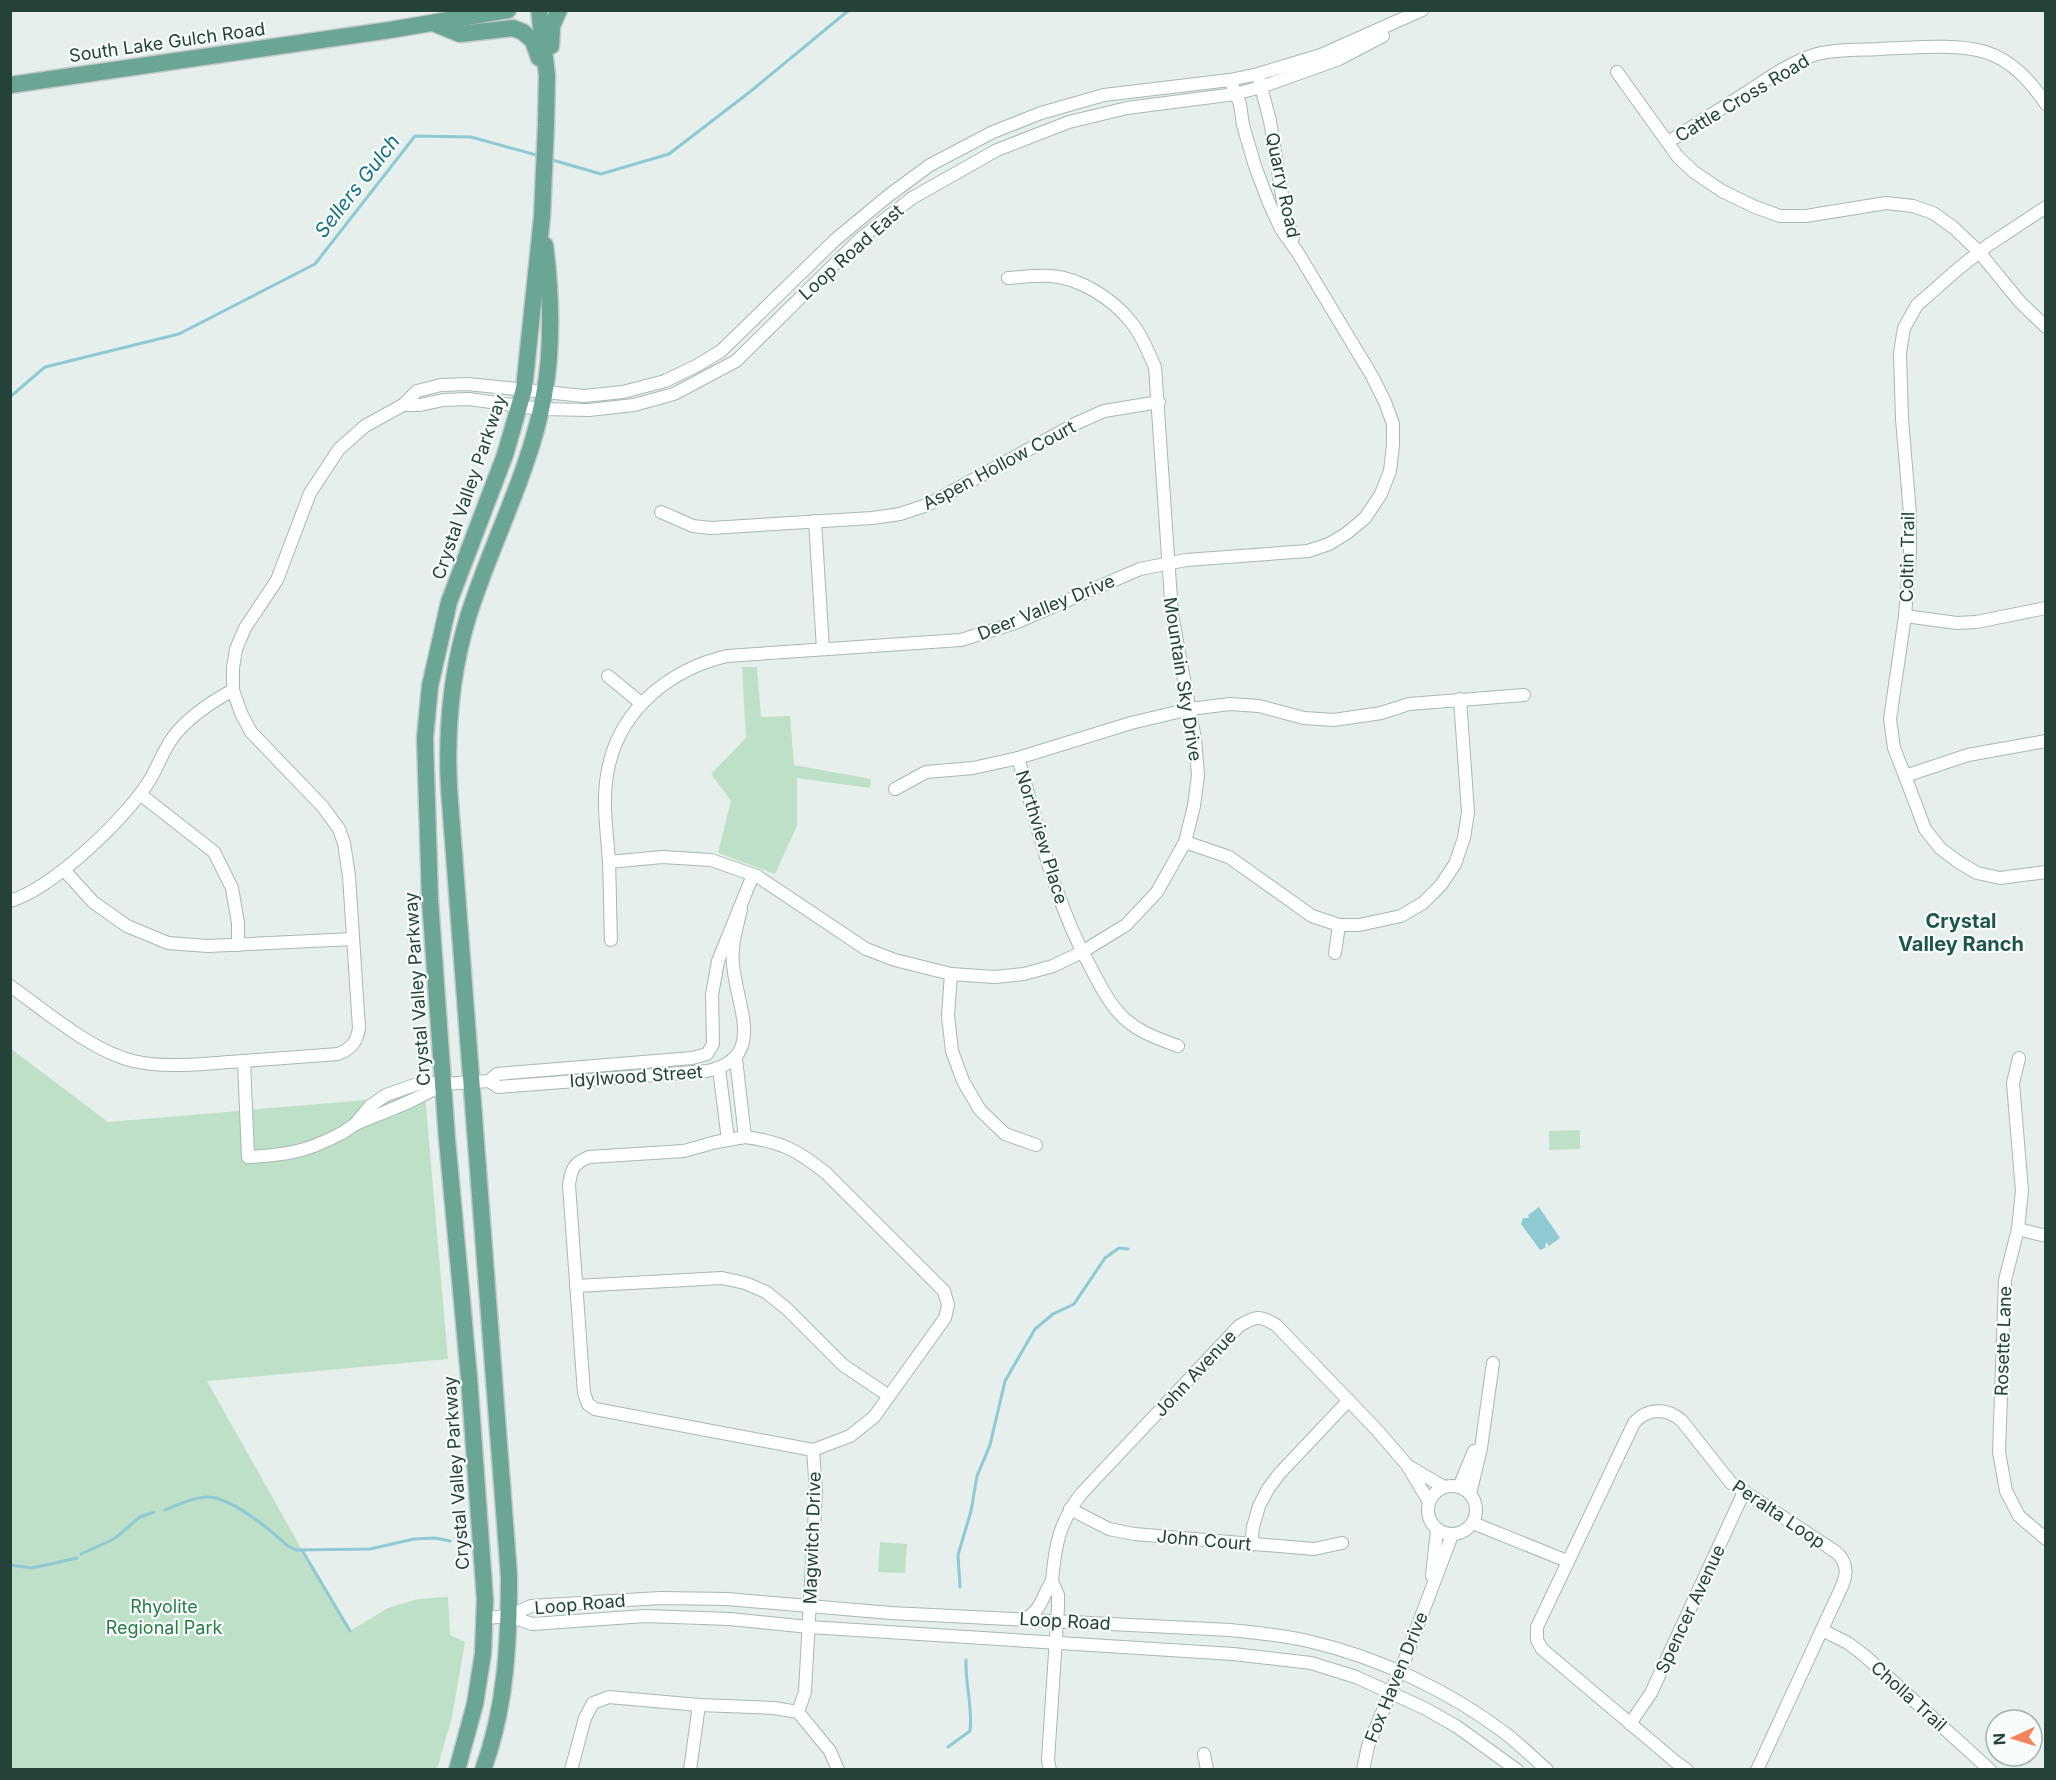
<svg xmlns="http://www.w3.org/2000/svg" width="2056" height="1780" viewBox="0 0 2056 1780" font-family="Inter,sans-serif">
<style>
.green{fill:#bfe0c8}
.water{fill:#8ec9d4}
.lines{fill:none;stroke-linecap:round;stroke-linejoin:round}
.stream{stroke:#8ec9d4;stroke-width:3}
.minor-casing{stroke:#a8b8b2;stroke-width:14}
.major-casing{stroke:#c2cac8;stroke-width:19}
.minor{stroke:#fff;stroke-width:12}
.major{stroke:#6aa596;stroke-width:16}
.labels{text-anchor:middle;dominant-baseline:central;stroke-width:4.5;stroke-linejoin:round;paint-order:stroke}
.street-label{font-size:18px;fill:#24423a;stroke:#f7fbf9}
.park-label{font-size:18px;fill:#2d7a4b;stroke:#f7fbf9}
.water-label{font-size:20px;font-style:italic;fill:#1c6f80;stroke:#f7fbf9}
.neighbourhood-label{font-size:20px;font-weight:bold;fill:#1f5548;stroke:#f7fbf9}
</style>
<rect width="100%" height="100%" fill="#e6efeb"/>
<g class="green">
<path d="M742,667H757L761,717L790,716L794,765L871,779L870,788L797,778V826L775,874L718,853L731,801L711,774L746,738Z"/>
<path d="M10,1048L108,1122L425,1095L448,1359L207,1381L302,1550L350,1631L388,1608L418,1599L448,1597L450,1635L465,1642L452,1717L437,1769H11Z"/>
<path d="M1580,1130V1149L1549,1150V1131Z"/>
<path d="M880,1542L907,1544L905,1573L878,1572Z"/>
</g>
<path class="water" d="M1539,1207L1560,1238L1549,1246L1546,1242L1545,1248L1540,1250L1521,1224L1523,1218H1529L1528,1215Z"/>
<g class="lines">
<g class="stream">
<path d="M549,159L601,174L669,154L751,91L849,10"/>
<path d="M10,397L45,367L179,334L315,264L415,136L471,137L540,156"/>
<path d="M165,1510C179,1505 190,1498 205,1497C230,1495 269,1529 288,1546L296,1550L370,1549L414,1539L435,1538L450,1541"/>
<path d="M302,1550L350,1631"/>
<path d="M81,1554L114,1539L140,1517L154,1512"/>
<path d="M10,1565L32,1568L77,1558"/>
<path d="M960,1587L958,1555L971,1511L977,1476L990,1445L1005,1381L1035,1329L1053,1314L1074,1304L1105,1258L1119,1248L1128,1249"/>
<path d="M948,1747L970,1731C973,1707 965,1684 966,1660"/>
</g>
<g class="minor-casing">
<g id="minor">
<path d="M1617,72L1678,157L1694,172L1722,191L1755,207L1780,216H1806L1886,203L1913,206L1933,213L1954,228L1979,252L2020,302L2046,327"/>
<path d="M1259,79L1270,121L1285,214L1293,238"/>
<path d="M1668,142C1695,125 1722,108 1749,91C1770,77 1793,61 1817,54C1837,49 1860,50 1880,49C1911,48 1956,43 1985,52C2012,60 2031,82 2046,104"/>
<path d="M2046,207L1987,246L1958,269L1917,305L1904,328L1900,353L1902,419L1910,514V554L1905,616L1890,719L1894,748L1905,776L1925,829L1940,848L1957,861L1977,873L2000,878L2046,872"/>
<path d="M403,405H420L443,400L469,399L541,409L589,410L634,405L674,394L736,361L860,239L912,198L997,150L1069,122L1127,108L1235,94L1261,87L1339,59L1383,36"/>
<path d="M661,512L693,526L711,528L872,518L900,514L927,505L1077,423L1104,411L1159,402"/>
<path d="M815,521L823,649"/>
<path d="M1905,616L1957,623L1976,622L2046,608"/>
<path d="M608,676L642,704"/>
<path d="M233,690L241,713L251,732L323,807L339,829L344,843L349,876L359,1028C357,1042 351,1049 338,1054L244,1061L248,1157C285,1155 306,1152 338,1135C345,1132 351,1126 358,1123C387,1111 417,1100 443,1084"/>
<path d="M1018,758C1039,831 1055,904 1092,970C1100,985 1107,1000 1119,1013C1135,1031 1156,1038 1178,1046"/>
<path d="M1905,776L1968,755L2046,741"/>
<path d="M895,789L926,772L973,768L1018,758L1131,723L1190,709L1230,704L1259,706L1304,718L1334,720L1381,713L1409,704L1524,695"/>
<path d="M140,794L214,852L232,888L238,923V945"/>
<path d="M1185,842L1229,857L1312,916L1339,925H1359L1401,916L1423,903L1441,885L1455,864L1464,838L1468,812L1460,699"/>
<path d="M609,862L662,857L711,860L757,876L866,949L895,960L951,974L995,977L1024,974L1053,966L1082,952L1126,925L1157,892L1185,842L1194,806L1198,775L1195,739L1172,614L1155,367C1148,352 1142,335 1131,322C1113,299 1080,278 1051,276C1037,275 1022,277 1008,278"/>
<path d="M64,870L93,902L127,926L168,943L208,946L353,939"/>
<path d="M10,901C53,888 128,817 151,778C160,762 165,745 178,731C194,713 213,701 233,690V668L236,649L245,628L277,580L310,493L339,449L365,426L403,405L417,391L441,385L468,384L584,396L623,392L665,381L698,365L721,351L835,240L888,196L930,165L993,132L1041,113L1104,95L1230,80L1258,74L1321,55L1422,10"/>
<path d="M611,940C610,914 610,888 609,862C607,830 601,797 609,765C622,707 672,669 727,656L961,640L1015,623L1140,569L1186,560L1308,551L1329,544L1347,533L1365,518L1381,494L1390,471L1393,445V424L1385,402L1372,376L1298,253L1281,229L1269,203L1255,166L1243,125L1240,104L1230,80"/>
<path d="M1335,953L1339,925"/>
<path d="M951,974L948,1016L952,1051L963,1081L980,1110L1005,1134L1036,1145"/>
<path d="M10,986C46,1011 91,1051 133,1061C169,1069 208,1063 244,1061"/>
<path d="M2019,1058L2013,1083L2022,1191L2018,1229L2005,1280L1999,1452L2006,1491L2019,1516L2046,1539"/>
<path d="M736,1059L745,1137"/>
<path d="M719,1069L728,1140"/>
<path d="M489,1081L497,1074L692,1058L707,1054L713,1044L712,995L718,961L753,875"/>
<path d="M356,1123L370,1106L386,1095L423,1082L443,1084L489,1081L498,1087L707,1071C768,1058 736,1006 733,964C731,945 737,927 741,909"/>
<path d="M745,1137C782,1142 797,1150 826,1173L944,1291L948,1305L945,1318L874,1417L850,1436L813,1450L595,1409L588,1404L584,1393L569,1185C571,1169 574,1163 589,1157L684,1151L716,1142Z"/>
<path d="M2018,1229L2046,1236"/>
<path d="M576,1286L722,1278L745,1283L766,1292L787,1309L843,1365L889,1396"/>
<path d="M1408,1466L1444,1487"/>
<circle cx="1452" cy="1510" r="24"/>
<path d="M1459,1487L1474,1451"/>
<path d="M1470,1494L1481,1448L1493,1363"/>
<path d="M1070,1509L1109,1529L1134,1534L1314,1549L1342,1543"/>
<path d="M1473,1523L1567,1561"/>
<path d="M1251,1545L1253,1527L1259,1506L1268,1489L1280,1473L1349,1400"/>
<path d="M1432,1576L1437,1530"/>
<path d="M1052,1581C1055,1546 1059,1523 1081,1494L1239,1326C1255,1316 1260,1315 1276,1325L1376,1429L1407,1465L1429,1502"/>
<path d="M509,1616L531,1606L660,1598L727,1599L891,1613L1230,1630C1257,1633 1285,1635 1312,1642C1380,1658 1449,1691 1505,1733C1520,1745 1533,1757 1547,1770"/>
<path d="M485,1618L509,1616L532,1624L645,1616L730,1619L809,1627L1233,1654L1311,1663L1356,1677L1424,1708L1456,1726L1517,1770"/>
<path d="M1025,1619C1042,1610 1042,1596 1052,1581L1058,1595V1607L1048,1760L1050,1770"/>
<path d="M1822,1630L1848,1643L1865,1656L1990,1770"/>
<path d="M798,1712L805,1692L816,1491L813,1450"/>
<path d="M1630,1724L1651,1693L1744,1492"/>
<path d="M1204,1754L1207,1770"/>
<path d="M571,1770L585,1718L593,1703L609,1697L699,1705L774,1708L798,1712L830,1751L838,1770"/>
<path d="M690,1770L699,1705"/>
<path d="M1363,1770L1368,1746L1405,1659L1452,1535"/>
<path d="M1687,1770L1677,1763L1542,1649L1537,1640V1627L1634,1423C1648,1407 1667,1408 1682,1421L1731,1483L1836,1552C1846,1561 1848,1571 1843,1584L1757,1770"/>
</g>
</g>
<g class="major-casing">
<g id="major">
<path d="M433,23L460,34L513,28L523,32L533,41L539,58"/>
<path d="M551,46L552,26L559,10"/>
<path d="M10,85L390,30L508,10"/>
<path d="M457,1770L475,1704L483,1653L485,1600L469,1377L447,1139L430,900L425,738L430,686L449,602L505,455L524,389L542,217L546,125L547,75L539,10"/>
<path d="M483,1770C506,1707 509,1642 509,1576L449,788C446,730 451,673 468,617C491,543 530,472 544,395C553,350 551,290 545,245"/>
</g>
</g>
<use href="#minor" class="minor"/>
<use href="#major" class="major"/>
</g>
<g class="labels">
<g class="street-label">
<text transform="translate(167 42) rotate(-8)">South Lake Gulch Road</text>
<text transform="translate(1742 98) rotate(-31)">Cattle Cross Road</text>
<text transform="translate(1283 185) rotate(78)">Quarry Road</text>
<text transform="translate(851 252) rotate(-42)">Loop Road East</text>
<text transform="translate(999 465) rotate(-28)">Aspen Hollow Court</text>
<text transform="translate(469 487) rotate(-71)">Crystal Valley Parkway</text>
<text transform="translate(1907 557) rotate(-89)">Coltin Trail</text>
<text transform="translate(1046 607) rotate(-22)">Deer Valley Drive</text>
<text transform="translate(1183 679) rotate(81)">Mountain Sky Drive</text>
<text transform="translate(1042 837) rotate(73)">Northview Place</text>
<text transform="translate(417 989) rotate(-94)">Crystal Valley Parkway</text>
<text transform="translate(636 1076) rotate(-4)">Idylwood Street</text>
<text transform="translate(2003 1341) rotate(-88)">Rosette Lane</text>
<text transform="translate(1195 1373) rotate(-47)">John Avenue</text>
<text transform="translate(456 1473) rotate(-94)">Crystal Valley Parkway</text>
<text transform="translate(1779 1514) rotate(34)">Peralta Loop</text>
<text transform="translate(812 1538) rotate(-88)">Magwitch Drive</text>
<text transform="translate(1204 1540) rotate(5)">John Court</text>
<text transform="translate(580 1604) rotate(-5)">Loop Road</text>
<text transform="translate(1690 1609) rotate(-65)">Spencer Avenue</text>
<text transform="translate(1065 1621) rotate(3)">Loop Road</text>
<text transform="translate(1396 1677) rotate(-68)">Fox Haven Drive</text>
<text transform="translate(1909 1696) rotate(42)">Cholla Trail</text>
</g>
<g class="park-label">
<text x="164" y="1606">Rhyolite<tspan x="164" dy="21">Regional Park</tspan></text>
</g>
<g class="water-label">
<text transform="translate(357 186) rotate(-52)">Sellers Gulch</text>
</g>
<g class="neighbourhood-label">
<text x="1961" y="921">Crystal<tspan x="1961" dy="23">Valley Ranch</tspan></text>
</g>
</g>
<rect width="2056" height="1780" fill="none" stroke="#24423a" stroke-width="24"/>
<g transform="translate(2014 1738) rotate(266)"><circle r="28" fill="#f7fbf9" stroke="#a3b1ad" stroke-width="1.5"/>
<path d="M0-4.5L10 22L0 15L-10 22Z" fill="#f4845f"/>
<text y="-9" font-size="16" font-weight="bold" text-anchor="middle" fill="#24423a">N</text>
</g>
</svg>
